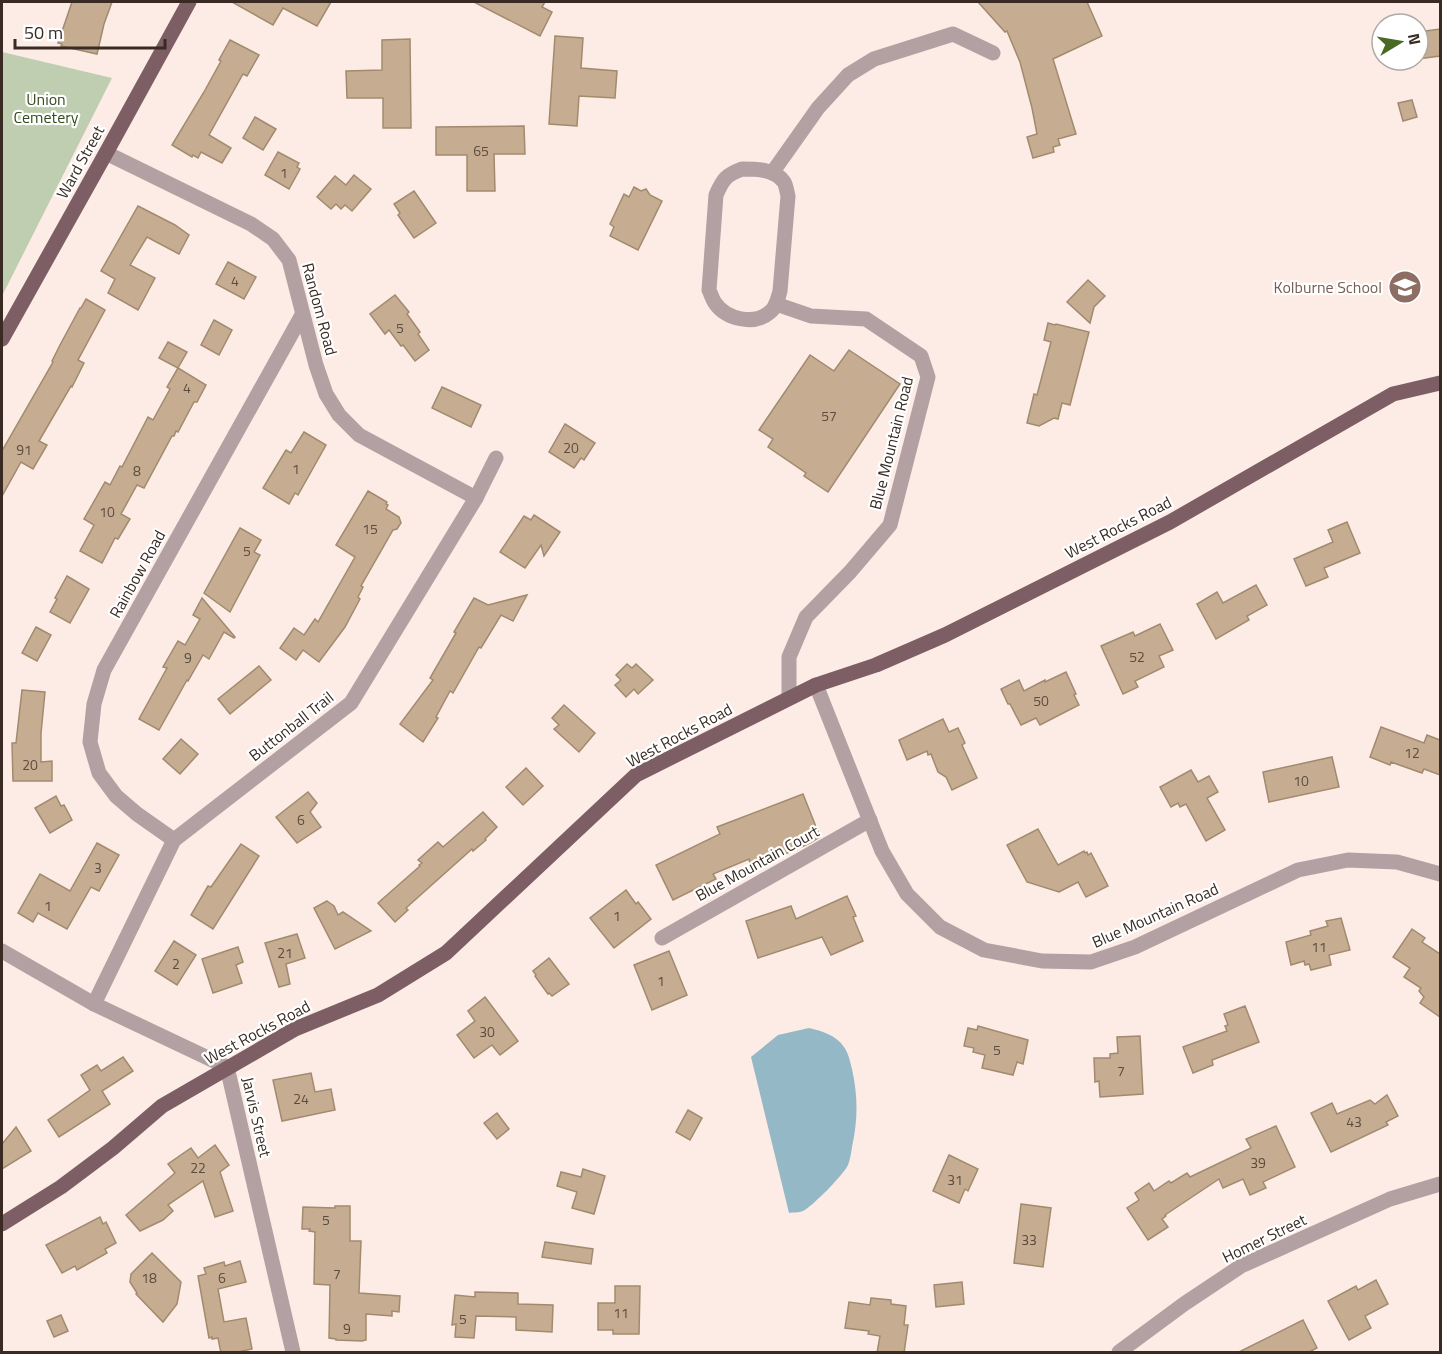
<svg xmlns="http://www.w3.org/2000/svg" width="1442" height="1354" viewBox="0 0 1442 1354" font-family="'Titillium Web',sans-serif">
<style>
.green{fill:#bfceb1}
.water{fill:#94b8c6}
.building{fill:#c6ad91;stroke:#a18a6e;stroke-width:1.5}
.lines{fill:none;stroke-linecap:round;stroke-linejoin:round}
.minor{stroke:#b2a0a3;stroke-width:15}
.major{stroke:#7d5e64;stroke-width:15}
.labels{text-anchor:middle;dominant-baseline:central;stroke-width:4.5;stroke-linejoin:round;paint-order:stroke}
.number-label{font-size:14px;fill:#5c4c3f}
.park-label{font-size:16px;fill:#354a1d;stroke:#fff}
.street-label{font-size:16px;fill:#392b24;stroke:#fff}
.education-label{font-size:16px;fill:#785e54;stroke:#fff;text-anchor:end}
</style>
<rect width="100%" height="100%" fill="#fcece5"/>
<path class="green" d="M2,52L112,78L2,296Z"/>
<path class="water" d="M809,1028C822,1031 836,1035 844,1047C849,1054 850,1062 852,1069C858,1097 858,1119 852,1147C851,1153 850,1160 848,1165C844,1174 812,1207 803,1211C799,1213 793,1212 789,1213L751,1057L778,1035Z"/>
<g class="building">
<path d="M72,2H112L104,24L97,54L61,46L62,44L58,43Z"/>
<path d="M232,2H331L317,26L283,8L273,25Z"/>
<path d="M474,2H545L542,7L552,12L540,36Z"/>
<path d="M978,2H1087L1102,36L1053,59L1076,134L1058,139L1060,145L1053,147L1054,152L1033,158L1027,137L1037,134L1032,108L1020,62L1007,31L1005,32Z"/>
<path d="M1440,29V56L1418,59V32Z"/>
<path d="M555,36L583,38L581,68L617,71L615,98L579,96L577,126L549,124Z"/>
<path d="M410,39L411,128H383V98H347L346,71L382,70V40Z"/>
<path d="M230,40L259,55L247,76L243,74L209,135L231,148L222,163L201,152L198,158L193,155L192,157L172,145L204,92L221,61L219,60Z"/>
<path d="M1412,100L1417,117L1403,121L1398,103Z"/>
<path d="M255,117L276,129L263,150L243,138Z"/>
<path d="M524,126L525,154H494L495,191H467V155H436V127Z"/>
<path d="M278,152L299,163L297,167L300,169L289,189L265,175Z"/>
<path d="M354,175L371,189L352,211L345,205L341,209L336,204L331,209L317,197L335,176L346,185Z"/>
<path d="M634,187L641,191L646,189L650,195L662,201L638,250L610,236L614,227L610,224L624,194L629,197Z"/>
<path d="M414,191L436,223L414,238L398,215L400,213L394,204Z"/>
<path d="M138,206L175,225L189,235L179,254L147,237L130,265L155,278L138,310L108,293L115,279L101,271Z"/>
<path d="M228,262L256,277L244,299L216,284Z"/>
<path d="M1088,280L1105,296L1094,307L1090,323L1067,302Z"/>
<path d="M395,295L409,312L407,314L420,332L418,334L429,350L415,361L403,345L401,346L389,330L385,334L370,314Z"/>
<path d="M86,299L105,310L78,360L84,363L72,387L71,386L39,441L47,445L33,469L21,462L2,496V451L53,362L52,361L60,345L80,308H81Z"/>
<path d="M214,320L232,330L219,355L201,345Z"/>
<path d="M1048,323L1055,325L1056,324L1089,332L1070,405L1062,403L1058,419L1054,418L1039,426L1027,423L1034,394L1037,395L1051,342L1044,340Z"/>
<path d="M168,342L187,352L178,368L206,385L197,402H194L178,432L176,431L174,436H172L144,488L137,485L121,514L130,519L118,539L115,538L102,563L80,551L94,525L84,519L105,482L110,485L120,466L122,467L148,417L153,420L170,389L167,387L178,368L159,358Z"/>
<path d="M849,350L900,384L828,492L804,476L806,473L768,447L773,439L759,430L810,355L834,371Z"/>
<path d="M442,387L481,405L471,427L432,408Z"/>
<path d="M565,424L595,443L584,460L581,458L574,468L549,452Z"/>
<path d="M304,432L326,445L298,495L295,493L289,504L263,488L286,450L291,453Z"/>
<path d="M368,491L387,502L386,504L388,505L386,509L399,517L401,523L397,529L393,530L361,586L363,587L358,597L360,599L345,627L319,662L303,650L296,660L280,648L294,628L304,635L315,619L318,622L355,557L336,545Z"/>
<path d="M534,515L560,532L544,556L541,545L525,568L500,552L524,516L531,520Z"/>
<path d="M1347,522L1360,553L1324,568L1328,577L1306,586L1294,559L1333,542L1328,530Z"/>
<path d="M240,528L261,540L254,552L260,555L230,612L204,593Z"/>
<path d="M67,576L89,589L70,623L50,612L57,599L55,598Z"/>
<path d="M1256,585L1267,605L1247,616L1249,620L1216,639L1197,604L1217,592L1223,603Z"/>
<path d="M527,595L513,621L501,615L481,648L479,647L453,693L450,691L436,717L438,718L423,742L400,724L433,680L430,678L456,633L454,632L474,598L488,605Z"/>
<path d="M202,598L235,637L234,638L224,632L209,659L203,655L188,681L187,680L159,730L139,719L167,668L163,667L178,641L185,645L200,619L193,615Z"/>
<path d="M1160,624L1173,650L1159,656L1164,667L1135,681L1138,687L1123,694L1101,646L1133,632L1135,636Z"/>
<path d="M36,627L51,635L37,661L22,653Z"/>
<path d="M627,664L632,668L636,664L653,680L638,694L634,689L626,697L615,685L621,680L616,675Z"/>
<path d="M259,666L271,680L230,714L218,699Z"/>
<path d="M1066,672L1076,694L1074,695L1079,705L1040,725L1036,718L1021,725L1010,704H1008L1001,689L1019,680L1024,691L1045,680V682Z"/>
<path d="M22,690L45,692L41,733V762L52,761V781H13L12,743H16Z"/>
<path d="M564,705L595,733L579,752L554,729L559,725L552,718Z"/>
<path d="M943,719L949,732L958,728L965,743L962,745L977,778L952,790L946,777L938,772L931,754L928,755L927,751L907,760L899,740Z"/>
<path d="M1381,727L1424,743L1427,735L1440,740V775L1424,769L1422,773L1391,762L1390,765L1370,757Z"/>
<path d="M181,739L198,754L180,774L163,759Z"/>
<path d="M1332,757L1339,787L1269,802L1263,772Z"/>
<path d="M526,768L543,786L523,805L506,787Z"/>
<path d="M1191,770L1198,782L1209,776L1218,792L1207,798L1225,830L1206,841L1186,804L1180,807L1178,803L1171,807L1160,787Z"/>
<path d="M308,792L317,803L310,812L321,827L297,843L276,817Z"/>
<path d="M803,794L820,837L808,844L785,854L783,849L750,863L749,859L713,874L716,879L673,900L656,865L720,834L717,827Z"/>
<path d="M56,796L61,806L64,805L72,820L50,833L35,808Z"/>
<path d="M483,812L497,827L485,839L486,840L473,851L472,849L406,908L408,910L395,922L378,903L420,866L419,865L422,863L418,860L438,842L443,847Z"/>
<path d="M1038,829L1058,865L1084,851L1085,853L1087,852L1088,855L1091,853L1108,886L1086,897L1078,882L1059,892L1027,882L1007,845Z"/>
<path d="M97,843L119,855L99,891L91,887L67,929L38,913L33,922L18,913L40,874L70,891Z"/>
<path d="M241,844L259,856L213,929L191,915L208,886L211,887Z"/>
<path d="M626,890L636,904L638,902L651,919L614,948L590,918Z"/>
<path d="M847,896L856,916L853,917L863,941L831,955L822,937L758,958L746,921L791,906L796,919Z"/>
<path d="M327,901L334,906L338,915L343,912L371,931L335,949L314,908Z"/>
<path d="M1341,918L1350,950L1329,955L1331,965L1311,970L1309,964L1305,965L1304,961L1291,965L1286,942L1311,935L1310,931L1328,926L1326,921Z"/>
<path d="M1412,929L1425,938L1422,942L1440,954V1017L1420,1003L1424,997L1419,991L1421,988L1404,977L1410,968L1393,957Z"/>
<path d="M297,934L305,958L286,964L290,984L279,987L265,943Z"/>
<path d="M174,941L196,955L177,985L155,971Z"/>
<path d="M238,947L243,962L236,965L242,983L213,993L202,959Z"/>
<path d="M669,951L687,995L652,1010L634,965Z"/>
<path d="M549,958L569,984L552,996L549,993L548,994L535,976L536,975L533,971Z"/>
<path d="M485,997L518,1041L500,1055L492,1045L474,1058L457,1035L475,1021L468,1011Z"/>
<path d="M1245,1006L1259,1042L1212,1060L1213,1065L1193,1073L1183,1047L1227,1031L1225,1026L1228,1025L1224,1014Z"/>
<path d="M978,1026L1028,1040L1023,1064L1017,1062L1013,1075L982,1068L985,1055L973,1052L974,1048L964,1046L968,1028L977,1030Z"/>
<path d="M1140,1036L1143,1094L1100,1097L1099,1081L1095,1082L1094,1058H1110V1054L1118,1053L1117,1037Z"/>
<path d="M123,1057L133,1071L102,1091L110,1104L59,1137L48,1120L90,1090L81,1075L97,1065L101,1071Z"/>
<path d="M311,1073L315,1092L331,1089L335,1110L282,1121L273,1080Z"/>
<path d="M1387,1095L1398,1116L1386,1122L1388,1125L1331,1152L1311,1113L1332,1103L1337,1114L1370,1100L1375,1104Z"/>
<path d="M688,1110L702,1118L690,1140L676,1132Z"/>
<path d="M497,1113L509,1129L497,1139L484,1123Z"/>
<path d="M1276,1126L1295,1167L1263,1182L1266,1188L1250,1195L1243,1179L1223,1188L1219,1179L1165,1215L1166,1216L1162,1219L1168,1227L1148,1240L1127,1208L1139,1200L1135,1193L1149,1183L1154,1191L1169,1181L1171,1183L1187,1173L1190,1177L1251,1148L1246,1139Z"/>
<path d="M16,1127L31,1151L2,1169V1144Z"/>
<path d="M215,1145L229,1165L220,1172L233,1211L215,1217L203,1181L168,1205L173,1211L163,1220L140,1231L126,1215L175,1173L168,1164L191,1148L198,1158Z"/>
<path d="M949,1155L978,1169L968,1191L965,1189L959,1203L933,1191Z"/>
<path d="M583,1169L605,1176L594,1214L572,1208L577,1192L557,1186L561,1172L581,1177Z"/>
<path d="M1021,1204L1051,1208L1043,1267L1014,1263Z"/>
<path d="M335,1206H350V1241H361L359,1293L400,1296L399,1312L392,1311V1316L366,1314V1340L362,1341L336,1340V1339L329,1338L330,1285L314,1284L315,1232L309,1231L310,1229H302L303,1207L335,1208Z"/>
<path d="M100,1217L103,1224L106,1222L116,1243L105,1249L107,1253L77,1270L75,1266L62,1273L46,1245Z"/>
<path d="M545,1242L593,1249L591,1264L542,1257Z"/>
<path d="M152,1253L181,1282L177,1304L163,1322L136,1294L137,1293L130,1282L131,1274Z"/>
<path d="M240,1261L246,1282L218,1289L224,1322L246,1318L252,1349L233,1353H221L218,1338L212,1339V1337L209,1338L198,1276L206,1274L204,1268L224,1262L225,1266Z"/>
<path d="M1376,1280L1388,1304L1365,1316L1371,1328L1349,1340L1328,1301L1356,1286L1358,1290Z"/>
<path d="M962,1282L964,1304L936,1307L934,1285Z"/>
<path d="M615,1286H640L639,1334H613V1330H598V1303H615Z"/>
<path d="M475,1292L518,1293V1304L553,1305L552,1332L516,1330V1317L476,1316L474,1338L455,1337L456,1324L452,1325L455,1295L475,1297Z"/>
<path d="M871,1298L891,1300V1304L906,1306L904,1325H908L904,1353H877L880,1336L868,1334L869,1331L845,1328L849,1302L870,1305Z"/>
<path d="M61,1315L68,1331L54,1337L47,1321Z"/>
<path d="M1303,1320L1317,1348L1307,1353H1237Z"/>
</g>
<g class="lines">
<g class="minor">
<path d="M106,153L251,224L273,239L289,260L316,365L326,394L339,415L359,435L476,498"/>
<path d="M742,169C756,169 775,169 784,182C786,185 787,192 788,196L780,291C778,298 776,308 770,312C754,326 726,319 715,303C712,299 711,294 709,290L716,195C723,179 726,175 742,169Z"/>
<path d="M772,173L818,108L848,75L874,59L953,34L993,53"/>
<path d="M776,304L811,316L866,319L921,356L928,377L890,525L850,572L806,617L789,657V698"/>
<path d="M816,685L882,851L907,894L940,927L984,950L1042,961L1091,962L1135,947L1298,870L1348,860L1397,862L1440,874"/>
<path d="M174,840L137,814L116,796L99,773L90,742L94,704L104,670L302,315"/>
<path d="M662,938L870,820"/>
<path d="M2,951L94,1004L227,1067L293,1352"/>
<path d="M94,1004L174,840L351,703L476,498L496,458"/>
<path d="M1119,1352L1184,1304L1241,1266L1390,1199L1440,1184"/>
</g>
<g class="major">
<path d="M2,339L106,153L189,2"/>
<path d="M2,1224L61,1187L113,1148L162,1106L295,1029L378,995L446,953L636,775L816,685L876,665L945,635L1170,522L1393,394L1440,383"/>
</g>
</g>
<defs>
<g id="school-disc" transform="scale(1.725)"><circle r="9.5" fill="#8d6e63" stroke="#fff"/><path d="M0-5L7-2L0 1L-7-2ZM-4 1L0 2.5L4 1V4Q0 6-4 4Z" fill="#fff"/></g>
</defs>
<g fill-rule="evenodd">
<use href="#school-disc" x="1405" y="287"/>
</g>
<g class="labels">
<g class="number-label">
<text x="481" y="150">65</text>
<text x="284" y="172">1</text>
<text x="235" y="280">4</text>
<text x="400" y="327">5</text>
<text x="187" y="387">4</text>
<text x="829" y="415">57</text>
<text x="571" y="447">20</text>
<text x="24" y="449">91</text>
<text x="296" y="468">1</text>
<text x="137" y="470">8</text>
<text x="107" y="511">10</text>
<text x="370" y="528">15</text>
<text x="247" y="550">5</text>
<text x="1137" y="656">52</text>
<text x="188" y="657">9</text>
<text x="1041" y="700">50</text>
<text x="1412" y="752">12</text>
<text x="30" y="764">20</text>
<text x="1301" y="780">10</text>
<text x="301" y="819">6</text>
<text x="98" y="867">3</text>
<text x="48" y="905">1</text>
<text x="617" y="915">1</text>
<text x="1319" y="946">11</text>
<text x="285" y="952">21</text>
<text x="176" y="963">2</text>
<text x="661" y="980">1</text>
<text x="487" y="1031">30</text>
<text x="997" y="1049">5</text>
<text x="1121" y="1070">7</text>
<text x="301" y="1098">24</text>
<text x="1354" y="1121">43</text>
<text x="1258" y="1162">39</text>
<text x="198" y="1167">22</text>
<text x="955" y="1179">31</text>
<text x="326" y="1219">5</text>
<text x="1029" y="1239">33</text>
<text x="337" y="1273">7</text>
<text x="149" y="1277">18</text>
<text x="222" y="1277">6</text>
<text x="621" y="1312">11</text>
<text x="463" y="1318">5</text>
<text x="347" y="1328">9</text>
</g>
<g class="park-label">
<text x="46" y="99">Union<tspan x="46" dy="18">Cemetery</tspan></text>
</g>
<g class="street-label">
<text transform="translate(80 162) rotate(-61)">Ward Street</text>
<text transform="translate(320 309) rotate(75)">Random Road</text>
<text transform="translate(891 443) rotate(-76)">Blue Mountain Road</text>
<text transform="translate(1118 527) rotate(-27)">West Rocks Road</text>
<text transform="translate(137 574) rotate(-61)">Rainbow Road</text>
<text transform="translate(291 726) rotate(-38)">Buttonball Trail</text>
<text transform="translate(679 735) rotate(-28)">West Rocks Road</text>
<text transform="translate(757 863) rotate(-29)">Blue Mountain Court</text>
<text transform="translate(1155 915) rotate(-24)">Blue Mountain Road</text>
<text transform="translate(257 1032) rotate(-28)">West Rocks Road</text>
<text transform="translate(257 1117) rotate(77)">Jarvis Street</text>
<text transform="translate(1264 1238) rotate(-26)">Homer Street</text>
</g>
<g class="education-label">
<text x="1382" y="287">Kolburne School</text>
</g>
</g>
<rect width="1442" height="1354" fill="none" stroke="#392b24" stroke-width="6"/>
<g transform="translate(1400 42) rotate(79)"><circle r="28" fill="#ffffff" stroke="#b0aaa7" stroke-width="1.5"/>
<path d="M0-4.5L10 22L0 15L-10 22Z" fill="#486b23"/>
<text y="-9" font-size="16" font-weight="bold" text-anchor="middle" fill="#392b24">N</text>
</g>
<path d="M15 39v9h150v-9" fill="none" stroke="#392b24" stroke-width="3"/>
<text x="24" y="39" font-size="18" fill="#392b24" stroke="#ffffff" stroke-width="4.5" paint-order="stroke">50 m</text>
</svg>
